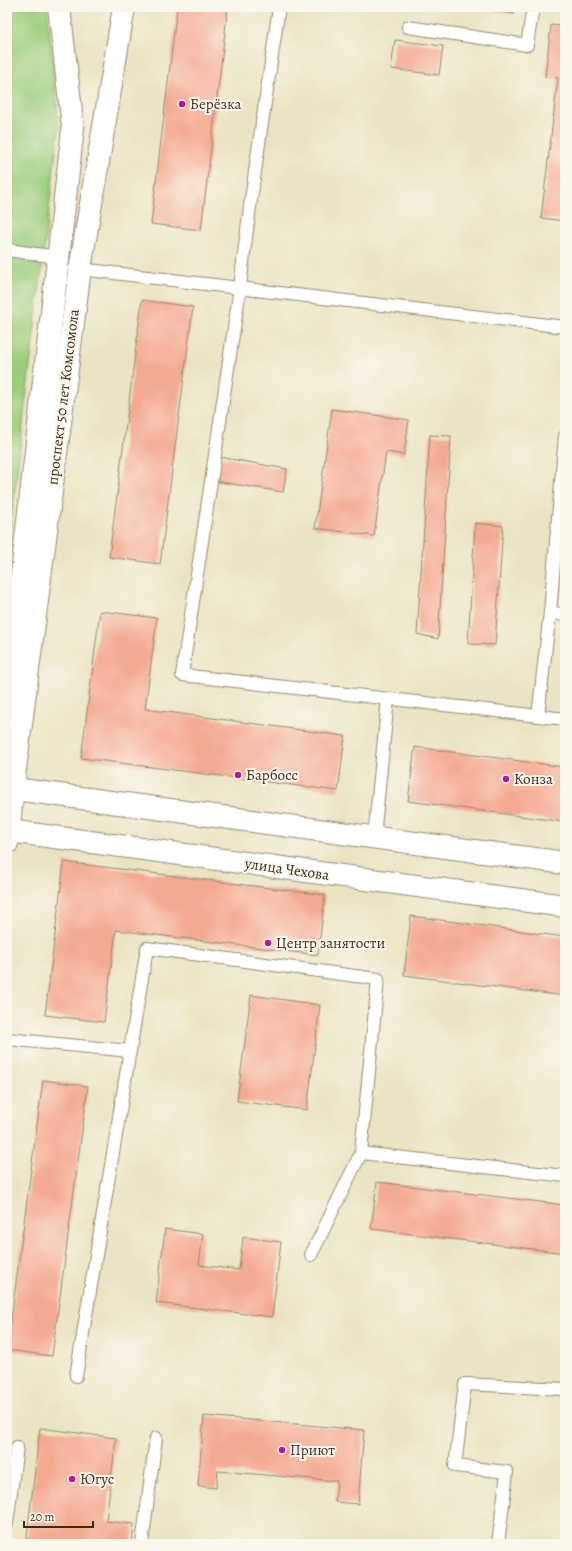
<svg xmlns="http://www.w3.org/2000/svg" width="572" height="1551" viewBox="0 0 572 1551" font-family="Alegreya,serif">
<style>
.green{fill:#9bcd7c;stroke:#6b7c4d}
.building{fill:#f4a991}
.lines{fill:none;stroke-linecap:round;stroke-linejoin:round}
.service-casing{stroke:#938770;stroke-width:14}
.tertiary-casing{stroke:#938770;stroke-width:24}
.secondary-casing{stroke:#938770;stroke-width:24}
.service{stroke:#fff;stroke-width:12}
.tertiary{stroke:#fff;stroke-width:22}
.secondary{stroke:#fff;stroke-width:22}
.poi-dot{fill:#b5179e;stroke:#fbf7ec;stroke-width:1.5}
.labels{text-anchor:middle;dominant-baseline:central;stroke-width:4;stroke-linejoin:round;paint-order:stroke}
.poi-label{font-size:15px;fill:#3b2a1e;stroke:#fbf7ec;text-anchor:start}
.street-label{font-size:15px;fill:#3b2a1e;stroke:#fbf7ec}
</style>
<rect width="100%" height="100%" fill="#fbf7ec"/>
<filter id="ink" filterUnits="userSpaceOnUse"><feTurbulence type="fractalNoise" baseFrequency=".025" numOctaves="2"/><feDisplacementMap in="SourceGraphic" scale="8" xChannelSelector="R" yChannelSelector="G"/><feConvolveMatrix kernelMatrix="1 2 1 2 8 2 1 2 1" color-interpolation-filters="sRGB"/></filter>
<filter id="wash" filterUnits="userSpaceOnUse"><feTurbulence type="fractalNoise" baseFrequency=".012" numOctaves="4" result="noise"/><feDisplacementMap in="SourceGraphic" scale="16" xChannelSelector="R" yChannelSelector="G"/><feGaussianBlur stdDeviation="0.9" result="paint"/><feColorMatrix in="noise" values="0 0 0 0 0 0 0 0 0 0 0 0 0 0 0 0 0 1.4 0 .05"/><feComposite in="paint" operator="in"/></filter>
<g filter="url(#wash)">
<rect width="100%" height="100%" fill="#ebe4c3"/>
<path class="green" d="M7,7H47L59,127L7,555Z"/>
<g id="blocks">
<g class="building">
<path d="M177,7H228L201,230L151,224Z"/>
<path d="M470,7H514V14Z"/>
<path d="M551,25L565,26V221L541,218L558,78L545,77Z"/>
<path d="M395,40L443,46L439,75L391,69Z"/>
<path d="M142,300L193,307L160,564L109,557Z"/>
<path d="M332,409L409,420L404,455L386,452L374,536L315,528Z"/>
<path d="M430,435L451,436L438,639L417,634Z"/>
<path d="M219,457L287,469L283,492L215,481Z"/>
<path d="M475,523L503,526L495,645L468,644Z"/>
<path d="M100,611L157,618L145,709L345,736L338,791L81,758Z"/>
<path d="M415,747L565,767V822L408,801Z"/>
<path d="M64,862L325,895L318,955L116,930L104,1022L45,1015Z"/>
<path d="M411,916L565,937V996L404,975Z"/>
<path d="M251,995L320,1005L307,1110L237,1101Z"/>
<path d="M43,1080L88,1086L52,1356L7,1350Z"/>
<path d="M377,1182L565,1205V1253L371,1229Z"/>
<path d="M165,1229L203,1234L199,1265L239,1270L243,1237L281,1242L272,1317L156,1303Z"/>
<path d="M204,1416L364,1430L358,1504L335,1502L337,1481L218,1471L216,1488L198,1486Z"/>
<path d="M40,1428L116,1438L106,1521L134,1524L132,1544H26Z"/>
</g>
</g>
</g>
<g filter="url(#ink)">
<use href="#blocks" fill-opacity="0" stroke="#938770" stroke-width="1"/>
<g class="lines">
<g class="service-casing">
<g id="service">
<path d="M279,7C266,101 250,194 240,288L182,675L565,719"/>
<path d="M408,27L527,45L533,7"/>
<path d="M7,250L58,257"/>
<path d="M80,269L565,327"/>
<path d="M550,612L565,615"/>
<path d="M538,716L550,612L565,436"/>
<path d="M374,837L388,699"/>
<path d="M7,1039L130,1051"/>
<path d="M311,1255L361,1153"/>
<path d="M76,1376L147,948L378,979L361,1153L565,1176"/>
<path d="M7,1523L17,1447"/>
<path d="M142,1544L156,1438"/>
<path d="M498,1544L507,1472L455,1466L465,1384L565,1389"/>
</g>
</g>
<g class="tertiary-casing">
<g id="tertiary">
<path d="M14,789L565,863"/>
<path d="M9,831L565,906"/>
</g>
</g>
<g class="secondary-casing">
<g id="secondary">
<path d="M7,704L73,128L59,7"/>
<path d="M7,843L15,770L80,269L124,7"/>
</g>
</g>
<use href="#service" class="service"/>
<use href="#tertiary" class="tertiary"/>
<use href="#secondary" class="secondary"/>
</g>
</g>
<g class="poi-dot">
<circle cx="182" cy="104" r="4"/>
<circle cx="238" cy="775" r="4"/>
<circle cx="506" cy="779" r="4"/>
<circle cx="268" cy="943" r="4"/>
<circle cx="282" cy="1450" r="4"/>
<circle cx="72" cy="1479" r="4"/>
</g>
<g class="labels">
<g class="poi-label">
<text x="190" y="104">Берёзка</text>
<text x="246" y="775">Барбосс</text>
<text x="514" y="779">Конза</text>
<text x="276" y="943">Центр занятости</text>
<text x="290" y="1450">Приют</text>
<text x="80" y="1479">Югус</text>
</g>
<g class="street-label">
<text transform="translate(63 397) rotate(-83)">проспект 50 лет Комсомола</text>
<text transform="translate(287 869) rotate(8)">улица Чехова</text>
</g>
</g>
<rect width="572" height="1551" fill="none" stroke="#fbf7ec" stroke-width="24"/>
<path d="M24 1521v6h69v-6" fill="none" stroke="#3b2a1e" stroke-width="2"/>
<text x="30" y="1521" font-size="12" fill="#3b2a1e" stroke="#fbf7ec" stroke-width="3" paint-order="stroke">20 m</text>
</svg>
